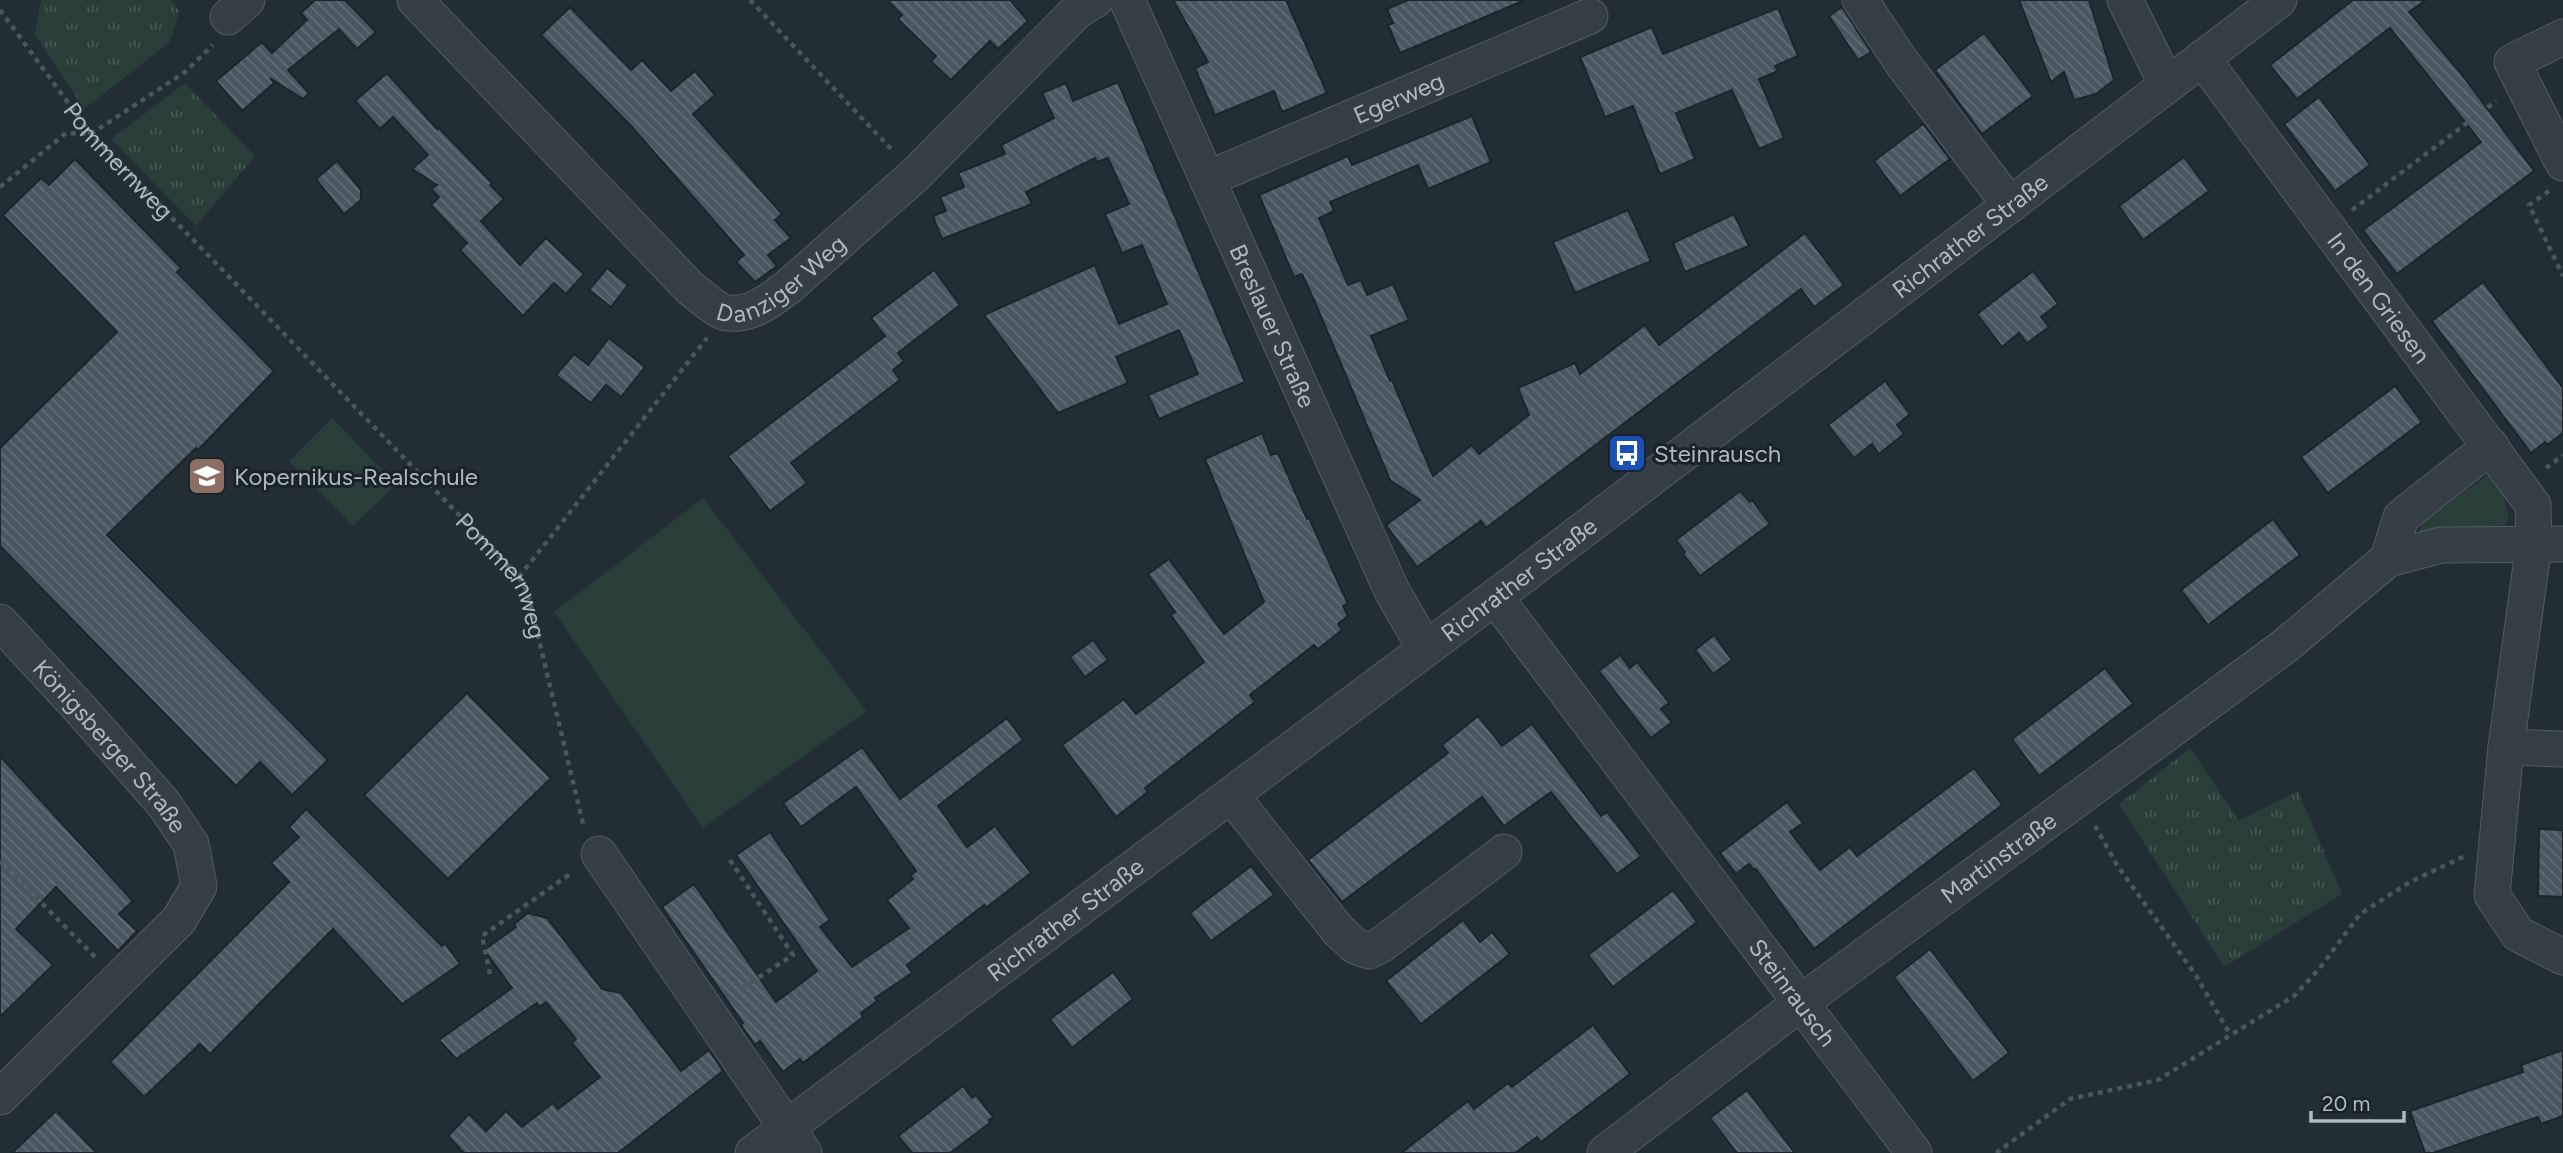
<svg xmlns="http://www.w3.org/2000/svg" width="2563" height="1153" viewBox="0 0 2563 1153" font-family="Figtree,sans-serif">
<style>
.grass{fill:#293d39}
.park{fill:url(#park-tufts)}
.building{fill:url(#building-back-hatch);stroke:#1c252c;stroke-width:2}
.lines{fill:none;stroke-linecap:round;stroke-linejoin:round}
.minor-casing{stroke:#525c63;stroke-width:37}
.path{stroke:#485959;stroke-width:4.5;stroke-dasharray:5 5;stroke-linecap:butt}
.minor{stroke:#353e45;stroke-width:35}
.labels{text-anchor:middle;dominant-baseline:central;stroke-width:6;stroke-linejoin:round;paint-order:stroke}
.street-label{font-size:24px;fill:#afb9c2;stroke:#1a232a}
.poi-label{font-size:24px;fill:#afb9c2;stroke:#1a232a;text-anchor:start}
</style>
<defs>
<pattern id="park-tufts" width="24" height="20" patternUnits="userSpaceOnUse" patternTransform="scale(1.75)"><rect width="24" height="20" fill="#293d39"/><path d="M3 7l-1-3M5 7V3M7 7l1-3M15 17l-1-3M17 17v-4M19 17l1-3" fill="none" stroke="#465754"/></pattern>
<pattern id="building-back-hatch" width="6" height="6" patternUnits="userSpaceOnUse" patternTransform="scale(1.75)"><rect width="6" height="6" fill="#4a5760"/><path d="M-1 5l2 2M0 0l6 6M5-1l2 2" fill="none" stroke="#626d75"/></pattern>
</defs>
<rect width="100%" height="100%" fill="#222d34"/>
<g class="grass">
<path d="M332,418L396,484L353,526L289,461Z"/>
<path d="M2489,474L2501,485L2509,517L2503,530L2420,534L2418,532L2424,521Z"/>
<path d="M703,498L867,711L703,828L554,612Z"/>
</g>
<g class="park">
<path d="M41,0H171L179,11L170,42L84,109L35,35Z"/>
<path d="M185,83L255,156L196,226L111,139Z"/>
<path d="M2190,748L2239,821L2298,791L2342,894L2224,967L2119,804Z"/>
</g>
<g class="building">
<path d="M315,0H345L376,32L357,49L339,29L288,70L309,93L303,99L270,78L274,83L242,111L216,81L262,42L272,53L307,20L301,13Z"/>
<path d="M887,0H1010L1028,21L998,49L990,41L951,80L931,61L936,56L898,19L902,15Z"/>
<path d="M1173,0H1286L1327,93L1282,112L1274,91L1215,115L1195,68L1208,62Z"/>
<path d="M1408,0H1525L1400,53L1388,25L1393,23L1387,9Z"/>
<path d="M2019,0H2089L2114,80L2096,94L2074,100L2064,72L2051,82Z"/>
<path d="M2353,0H2426L2409,12L2459,71L2534,171L2397,274L2363,230L2481,142L2390,28L2297,99L2270,65Z"/>
<path d="M570,7L631,70L642,60L671,91L695,71L715,95L693,114L782,214L775,220L791,238L768,255L777,266L755,282L736,262L744,255L632,127L541,35Z"/>
<path d="M1842,7L1871,52L1858,60L1829,16Z"/>
<path d="M1778,8L1798,56L1775,66L1778,71L1759,79L1784,138L1759,149L1732,90L1676,113L1695,159L1660,174L1633,106L1605,117L1580,57L1652,27L1663,54Z"/>
<path d="M1984,33L2033,96L1982,134L1935,70Z"/>
<path d="M387,73L437,129L438,127L492,183L490,185L504,199L481,221L520,265L546,238L584,274L566,294L554,283L523,316L460,250L467,243L431,205L439,197L431,189L437,185L412,169L428,155L393,117L380,129L355,101Z"/>
<path d="M1118,82L1245,382L1159,419L1148,395L1198,374L1179,330L1116,357L1128,383L1058,413L984,315L1095,265L1119,324L1167,304L1142,245L1122,253L1105,214L1129,204L1108,158L1097,162L1095,158L1026,192L1032,204L942,239L933,216L946,211L940,197L964,187L958,173L1005,154L1001,145L1054,118L1042,93L1066,83L1073,101Z"/>
<path d="M2319,97L2370,165L2335,191L2284,124Z"/>
<path d="M1472,116L1491,162L1428,189L1418,165L1330,202L1334,211L1319,218L1348,285L1361,280L1367,295L1393,284L1400,300L1409,320L1371,336L1390,381L1392,380L1433,476L1472,445L1479,454L1529,415L1518,388L1575,363L1580,374L1645,325L1659,345L1805,233L1844,285L1814,307L1801,289L1486,528L1481,521L1417,567L1386,525L1420,500L1390,480L1314,300L1302,274L1294,277L1259,195L1348,156L1352,165Z"/>
<path d="M1923,124L1950,159L1900,196L1874,161Z"/>
<path d="M2184,157L2209,191L2143,240L2119,206Z"/>
<path d="M75,159L181,268L177,272L274,371L198,450L196,448L107,535L328,760L292,795L260,762L236,786L0,546V448L117,332L3,215L41,178L49,185Z"/>
<path d="M337,161L361,190V200L344,214L316,179Z"/>
<path d="M1628,210L1651,261L1575,293L1553,242Z"/>
<path d="M1734,214L1749,246L1685,272L1673,243Z"/>
<path d="M607,268L628,285L611,307L589,290Z"/>
<path d="M934,270L960,305L898,353L904,361L893,370L900,380L791,463L807,483L770,511L728,456L885,336L871,318Z"/>
<path d="M2033,271L2058,304L2041,317L2049,327L2027,343L2019,333L2002,347L1977,314Z"/>
<path d="M2483,282L2563,388V433L2547,445L2545,442L2531,453L2432,321Z"/>
<path d="M609,338L645,367L621,397L606,385L591,403L556,375L574,354L588,365Z"/>
<path d="M1885,381L1910,414L1897,425L1904,434L1879,454L1872,444L1854,458L1828,425Z"/>
<path d="M2395,386L2422,422L2328,493L2301,457Z"/>
<path d="M1262,433L1271,455L1278,453L1307,519L1309,518L1348,604L1343,606L1348,616L1338,624L1342,630L1318,649L1314,645L1250,695L1255,702L1145,788L1148,792L1116,817L1062,745L1124,699L1136,714L1204,662L1171,615L1175,612L1148,574L1169,559L1224,634L1264,602L1205,459Z"/>
<path d="M1740,491L1750,502L1752,500L1770,524L1700,576L1683,554L1685,552L1676,540Z"/>
<path d="M2273,519L2300,555L2208,625L2181,590Z"/>
<path d="M1714,635L1732,660L1713,674L1695,650Z"/>
<path d="M1093,640L1108,660L1085,677L1070,657Z"/>
<path d="M1620,655L1630,668L1637,662L1669,703L1661,709L1672,722L1651,738L1599,671Z"/>
<path d="M2105,668L2133,704L2039,776L2012,739Z"/>
<path d="M467,693L551,778L448,879L364,795Z"/>
<path d="M1478,716L1502,746L1532,724L1601,816L1607,812L1641,856L1617,874L1551,792L1504,826L1482,797L1342,902L1308,860L1448,753L1442,745Z"/>
<path d="M1007,718L1023,740L938,806L967,847L995,826L1031,873L987,907L984,905L907,965L912,973L875,998L877,1001L861,1013L863,1017L803,1063L800,1059L783,1072L760,1041L755,1045L741,1025L743,1023L662,907L694,884L776,1002L817,971L736,855L770,832L830,920L820,927L852,967L909,928L887,900L913,879L910,876L916,871L856,787L801,827L783,803L862,747L900,799Z"/>
<path d="M0,756L133,901L119,914L137,931L118,951L56,887L16,929L53,965L0,1017Z"/>
<path d="M1974,768L2002,805L1814,949L1756,869L1754,870L1749,864L1736,874L1720,853L1787,802L1803,823L1790,832L1820,870L1850,847L1857,856Z"/>
<path d="M306,809L442,946L445,943L460,964L402,1004L333,929L210,1054L200,1044L144,1097L110,1062L289,882L271,863L299,837L289,827Z"/>
<path d="M2539,829L2563,830V897L2538,896Z"/>
<path d="M1251,866L1274,895L1211,941L1190,913Z"/>
<path d="M1673,890L1697,922L1613,987L1588,955Z"/>
<path d="M528,913L547,918L602,989L621,993L681,1071L709,1050L723,1071L618,1153H464L448,1136L469,1114L486,1131L506,1111L522,1127L553,1103L558,1109L600,1077L572,1043L576,1039L546,1002L539,1007L537,1003L456,1059L439,1040L512,988L484,950L516,927L514,924Z"/>
<path d="M1463,920L1480,942L1492,932L1510,954L1421,1024L1386,981Z"/>
<path d="M1930,949L2009,1053L1973,1081L1894,977Z"/>
<path d="M1113,972L1133,999L1072,1048L1050,1019Z"/>
<path d="M1593,1025L1630,1074L1541,1142L1537,1137L1515,1153H1401L1468,1101L1474,1109L1508,1083L1512,1087Z"/>
<path d="M2563,1050V1116L2541,1124L2538,1117L2433,1153H2425L2410,1111L2523,1072L2521,1065Z"/>
<path d="M963,1086L972,1098L976,1095L993,1117L989,1120L991,1122L950,1153H912L898,1136Z"/>
<path d="M1747,1090L1795,1153H1737L1710,1118Z"/>
<path d="M56,1111L97,1153H12Z"/>
</g>
<g class="lines">
<g class="minor-casing">
<g id="minor">
<path id="s2" d="M415,0L690,288C700,295 716,311 727,313C751,316 771,300 788,287L915,175L1077,11L1095,0"/>
<path id="s3" d="M1127,0L1392,591L1425,648"/>
<path d="M1860,0L1903,64L2010,205"/>
<path d="M2125,0L2167,85"/>
<path d="M228,17L247,0"/>
<path d="M2563,37L2512,62L2563,163"/>
<path id="s4" d="M2202,58L2533,505L2534,544L2506,747L2492,895L2518,934L2563,957"/>
<path id="s5" d="M1207,179L1590,16"/>
<path d="M2388,559L2441,545L2563,544"/>
<path id="s6" d="M1495,597L1914,1153"/>
<path id="s7" d="M0,622L83,712L164,804L191,844L199,886L179,920L0,1097"/>
<path d="M2506,747L2563,749"/>
<path d="M1231,795L1338,930L1355,946L1369,951L1381,945L1504,852"/>
<path d="M599,854L804,1153"/>
<path id="s8" d="M753,1153L1495,597L2279,0"/>
<path id="s9" d="M1605,1153L1799,1004L2285,646L2388,559L2401,517L2491,446"/>
</g>
</g>
<g class="path">
<path d="M750,0L893,151"/>
<path id="s1" d="M0,10L91,134L519,577L528,594L584,828"/>
<path d="M0,187L66,133L91,134L185,72L213,45"/>
<path d="M2549,191L2529,205L2563,276"/>
<path d="M2352,210L2496,101"/>
<path d="M2546,468L2563,455"/>
<path d="M519,577L707,338"/>
<path d="M2095,826L2117,865L2195,974L2230,1034"/>
<path d="M730,860L793,955L733,994"/>
<path d="M0,861L96,958"/>
<path d="M490,974L482,936L573,872"/>
<path d="M1996,1153L2070,1099L2158,1080L2294,996L2320,968L2360,914L2410,882L2465,856"/>
</g>
<use href="#minor" class="minor"/>
</g>
<defs>
<g id="bus-square" transform="scale(2.0125)"><rect x="-9" y="-9" width="18" height="18" rx="4" fill="#1a4fb4" stroke="#1a232a"/><path d="M-5-6H5V4H4V6H2V4H-2V6H-4V4H-5ZM-3.5-4V0h7V-4ZM-3.5 1.2v1.5H-2V1.2ZM2 1.2v1.5H3.5V1.2Z" fill="#fff"/></g>
<g id="school-square" transform="scale(2.0125)"><rect x="-9" y="-9" width="18" height="18" rx="4" fill="#8d6e63" stroke="#1a232a"/><path d="M0-5L7-2L0 1L-7-2ZM-4 1L0 2.5L4 1V4Q0 6-4 4Z" fill="#fff"/></g>
</defs>
<g fill-rule="evenodd">
<use href="#bus-square" x="1627" y="453"/>
<use href="#school-square" x="207" y="476"/>
</g>
<g class="labels">
<g class="street-label">
<text stroke="none"><textPath href="#s5" startOffset="208">Egerweg</textPath></text>
<text stroke="none"><textPath href="#s1" startOffset="192">Pommernweg</textPath></text>
<text stroke="none"><textPath href="#s8" startOffset="1524">Richrather Straße</textPath></text>
<text stroke="none"><textPath href="#s2" startOffset="508">Danziger Weg</textPath></text>
<text stroke="none"><textPath href="#s4" startOffset="298">In den Griesen</textPath></text>
<text stroke="none"><textPath href="#s3" startOffset="357">Breslauer Straße</textPath></text>
<text stroke="none"><textPath href="#s1" startOffset="760">Pommernweg</textPath></text>
<text stroke="none"><textPath href="#s8" startOffset="957">Richrather Straße</textPath></text>
<text stroke="none"><textPath href="#s7" startOffset="166">Königsberger Straße</textPath></text>
<text stroke="none"><textPath href="#s9" startOffset="492">Martinstraße</textPath></text>
<text stroke="none"><textPath href="#s8" startOffset="390">Richrather Straße</textPath></text>
<text stroke="none"><textPath href="#s6" startOffset="495">Steinrausch</textPath></text>
</g>
<g class="poi-label">
<text x="1654" y="453">Steinrausch</text>
<text x="234" y="476">Kopernikus-Realschule</text>
</g>
</g>
<path d="M2311 1111v10h93v-10" fill="none" stroke="#afb9c2" stroke-width="3.5"/>
<text x="2322" y="1111" font-size="21" fill="#afb9c2" stroke="#1a232a" stroke-width="5" paint-order="stroke">20 m</text>
</svg>
